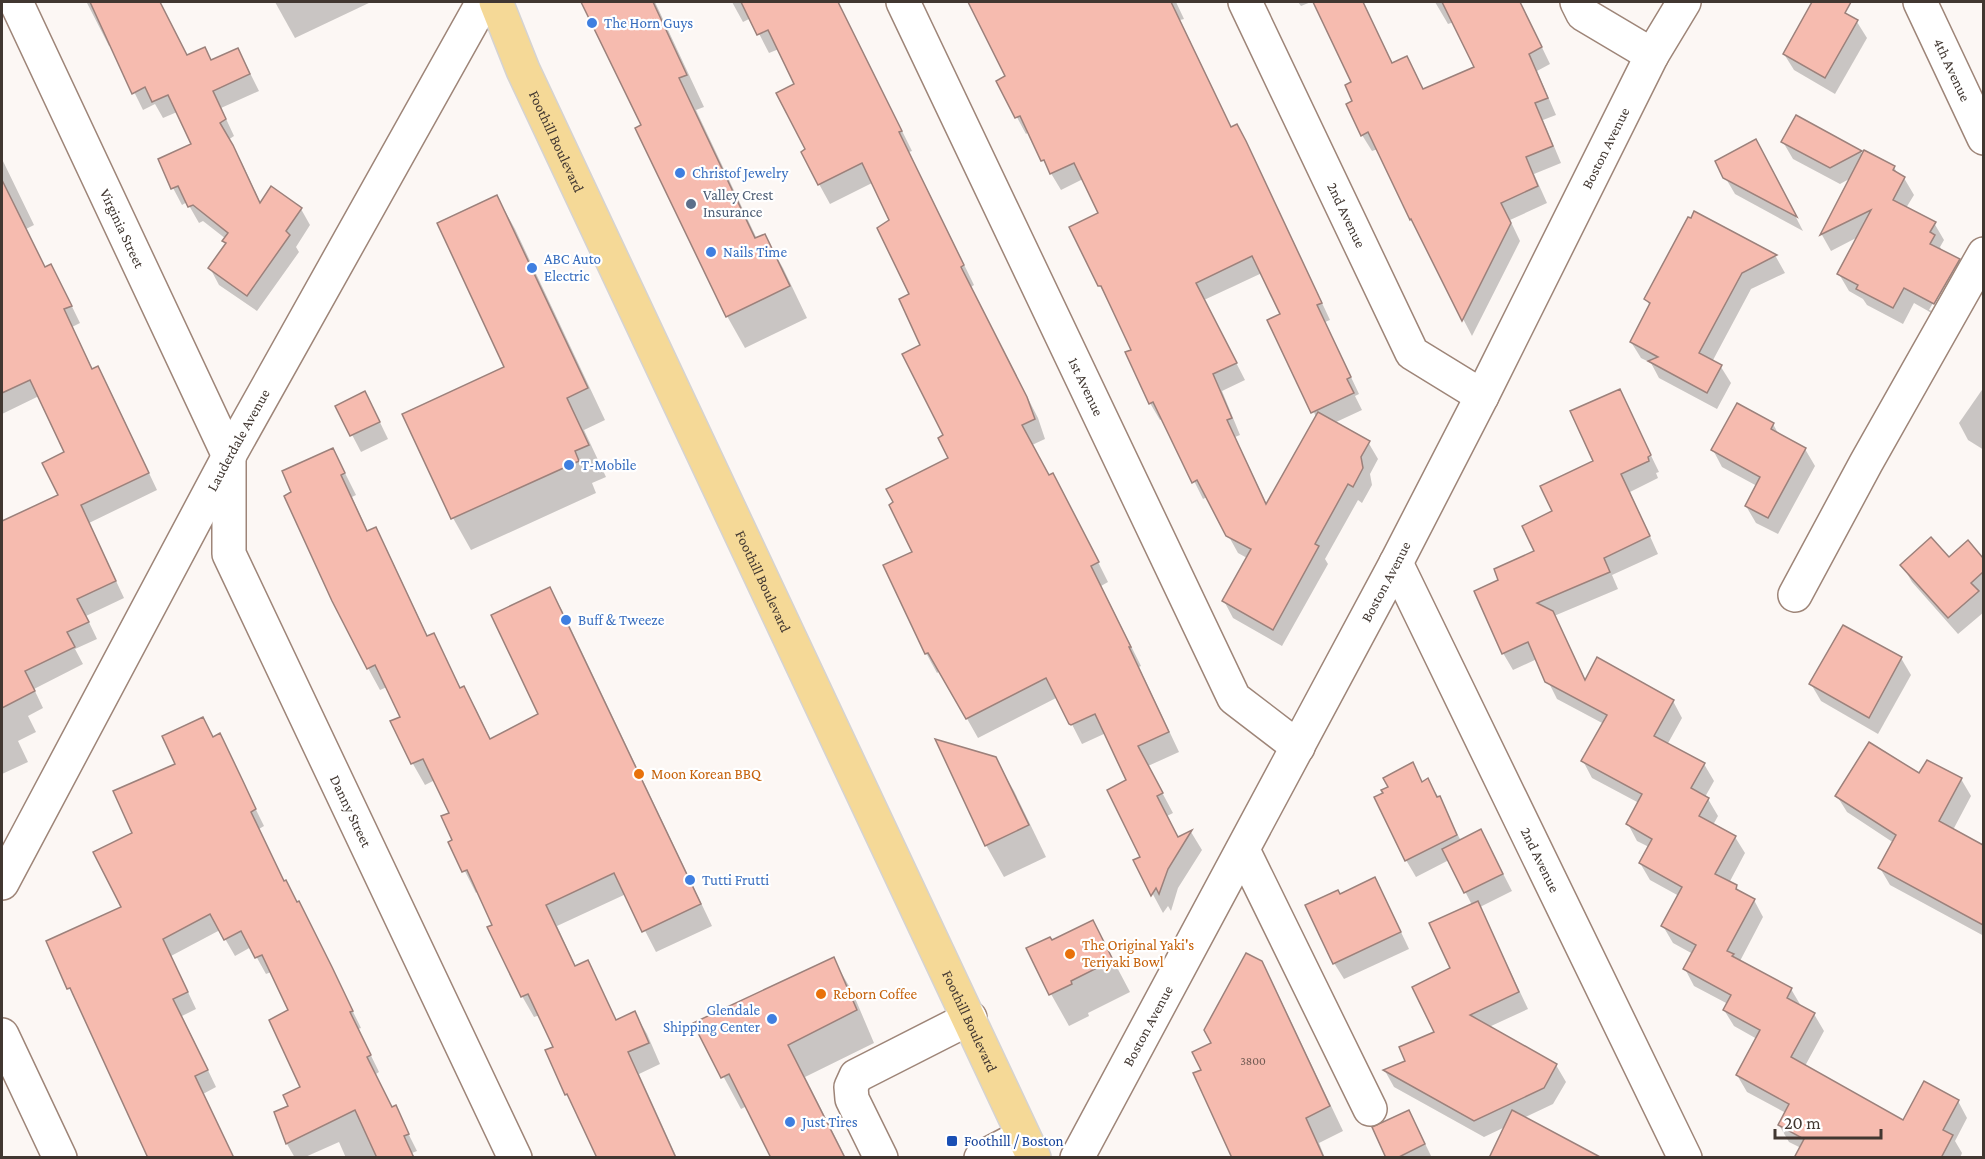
<svg xmlns="http://www.w3.org/2000/svg" width="1985" height="1159" viewBox="0 0 1985 1159" font-family="'Crimson Pro',serif">
<style>
.shadow{fill:#0003;fill-rule:evenodd}
.building{fill:#f6bbaf;stroke:#9c817b;stroke-width:1.5}
.lines{fill:none;stroke-linecap:round;stroke-linejoin:round}
.minor-casing{stroke:#9e8578;stroke-width:36}
.major-casing{stroke:#d5d3d2;stroke-width:36}
.minor{stroke:#fff;stroke-width:33}
.major{stroke:#f5d997;stroke-width:33}
.shop-dot{fill:#3f7fe0;stroke:#fff;stroke-width:2}
.service-dot{fill:#5c6f8a;stroke:#fff;stroke-width:2}
.food-dot{fill:#e8710a;stroke:#fff;stroke-width:2}
.transit-dot{fill:#1a4fb4;stroke:#fff;stroke-width:2}
.labels{text-anchor:middle;dominant-baseline:central;stroke-width:4.5;stroke-linejoin:round;paint-order:stroke}
.number-label{font-size:12px;fill:#6e5850}
.shop-label{font-size:15px;fill:#366cbe;stroke:#fff;text-anchor:start}
.street-label{font-size:15px;fill:#413731;stroke:#fff}
.service-label{font-size:15px;fill:#4e5e75;stroke:#fff;text-anchor:start}
.food-label{font-size:15px;fill:#c56008;stroke:#fff;text-anchor:start}
.transit-label{font-size:15px;fill:#164399;stroke:#fff;text-anchor:start}
</style>
<rect width="100%" height="100%" fill="#fcf7f4"/>
<g class="shadow">
<path d="M91,2H160L187,57L211,61L238,50L247,67L259,91L221,108L234,136L228,140L242,163L261,204L301,209L310,225L296,247L299,252L257,311L219,285L210,268L226,245L224,241L226,239L203,221L199,223L187,202L182,205L173,188L193,145L177,112L163,118L155,104L143,110L111,45L109,46L87,3Z"/>
<path d="M275,2H371L295,38Z"/>
<path d="M582,2H655L704,107L696,110L757,239L765,236L783,268L807,318L745,348L727,316L643,125Z"/>
<path d="M732,2H838L912,151L909,152L974,285L971,287L1038,418L1045,439L1032,445L1049,477L1053,475L1064,494L1108,582L1101,586L1141,666L1139,667L1179,752L1148,766L1173,813L1167,816L1178,838L1191,832L1202,850L1178,888L1171,911L1168,906L1163,913L1135,861L1142,857L1128,781L1106,733L1082,744L1058,697L978,738L940,671L937,673L926,653L914,553L950,459L891,221L872,183L830,204L819,184L807,150L796,85L779,49L769,53L751,18L743,22Z"/>
<path d="M968,2H1069L1071,4L1077,2H1176L1184,19L1180,20L1232,129L1246,143L1255,160L1330,320L1325,322L1359,394L1355,396L1362,410L1334,423L1368,442L1378,459L1370,474L1372,485L1362,503L1358,500L1325,559L1328,564L1282,646L1233,618L1224,601L1247,558L1238,553L1207,497L1203,499L1163,418L1160,420L1150,403L1133,350L1100,286V213L1083,179L1061,190L1043,160L1029,132L1026,134L998,82L1007,77ZM1262,273L1282,315L1316,418L1267,505L1235,437L1240,435L1222,391L1245,380L1204,300Z"/>
<path d="M1298,2H1311L1301,6Z"/>
<path d="M1315,2H1362L1393,64L1407,58L1424,90L1476,68L1454,22L1448,24L1435,2H1520L1550,64L1537,71L1556,115L1543,120L1561,163L1534,174L1547,203L1510,220L1520,241L1472,336L1411,219L1378,149L1372,151L1362,135L1354,102L1353,83Z"/>
<path d="M1814,2H1822L1857,22L1867,38L1835,94L1794,70L1784,54Z"/>
<path d="M1796,117L1861,152L1863,156L1894,167L1898,175L1904,178L1914,195L1906,208L1934,223L1944,240L1940,247L1943,252L1958,260L1968,277L1944,320L1914,303L1903,324L1867,305L1863,299L1849,291L1839,274L1858,237L1831,251L1822,235L1851,178L1840,184L1793,159L1783,142ZM1953,267H1957L1932,311L1929,310Z"/>
<path d="M1765,157L1803,231L1735,194L1725,177Z"/>
<path d="M2,159L34,225L26,229L45,268L51,266L60,282L80,323L72,327L93,370L98,368L107,384L157,490L89,523L124,598L86,616L97,639L75,649L83,664L34,689L43,708L28,716L36,732L18,741L28,762L2,774V523L60,495L66,453L39,396L2,414V360L25,349L2,303Z"/>
<path d="M497,197L515,229L605,420L584,430L606,477L592,483L596,493L471,550L453,518L404,415L506,368Z"/>
<path d="M1695,213L1776,257L1785,273L1751,289L1712,362L1721,367L1731,383L1717,409L1659,378L1651,363L1641,358L1631,342L1650,306L1646,299Z"/>
<path d="M1984,387V450L1968,440L1959,423Z"/>
<path d="M1619,390L1659,472L1656,473L1658,478L1630,492L1658,554L1612,575L1618,589L1554,616L1586,681L1673,701L1682,718L1667,745L1704,764L1714,781L1705,797L1708,799L1718,816L1713,825L1735,837L1745,853L1729,883L1736,887L1740,892L1754,900L1763,917L1740,961L1791,989L1801,1006L1814,1014L1824,1031L1805,1066L1904,1122L1958,1101L1967,1118L1955,1141L1962,1153L1960,1158H1796L1801,1148L1789,1142L1779,1125L1786,1113L1747,1092L1737,1075L1757,1039L1734,1026L1724,1010L1728,1004L1694,986L1685,969L1693,954L1673,943L1663,926L1679,896L1650,880L1640,863L1649,847L1637,841L1628,824L1639,803L1592,778L1583,761L1604,724L1557,699L1537,659L1513,670L1503,653L1500,580L1536,552L1554,512L1595,462Z"/>
<path d="M337,406L374,410L388,439L361,452Z"/>
<path d="M1773,424L1779,435L1805,449L1815,466L1778,534L1756,523L1746,506L1757,486L1722,467L1713,450Z"/>
<path d="M333,449L356,495L352,497L368,532L375,529L387,550L428,637L433,635L461,689L464,688L476,709L491,740L540,714L550,589L562,610L712,926L656,952L626,894L557,926L576,967L587,962L617,1021L635,1013L647,1034L660,1064L639,1074L677,1158H598L555,1047L540,1015L534,1017L522,996L494,925L478,891L476,893L450,842L454,841L451,813L435,780L425,785L413,764L392,722L402,717L387,687L380,690L368,668L293,493Z"/>
<path d="M1968,542L1984,560V597L1982,599L1984,612L1958,634L1912,582L1902,565L1949,560Z"/>
<path d="M1844,627L1901,658L1911,675L1878,734L1821,701L1811,684Z"/>
<path d="M219,735L264,826L259,829L285,883L308,920L361,1028L358,1029L379,1072L376,1074L392,1109L395,1107L417,1151L412,1153L415,1158H346L339,1142L303,1158H295L287,1144L276,1113L290,1106L302,1088L290,1011L271,972L266,974L251,947L235,956L220,930L171,956L196,1009L182,1016L216,1087L203,1094L150,1158L48,942L123,908L134,834L177,765Z"/>
<path d="M995,758L1014,791L1046,857L1004,877L986,845Z"/>
<path d="M1413,764L1423,783L1428,781L1439,798L1461,841L1490,848L1512,891L1480,907L1528,1009L1489,1027L1556,1065L1566,1082L1553,1104L1484,1137L1394,1087L1385,1071L1407,1062L1436,1033L1452,969L1472,905L1449,860L1416,877L1406,860L1385,794Z"/>
<path d="M1920,775L1961,779L1971,796L1953,830L1984,847V936L1890,885L1880,868L1894,843L1847,812L1837,796Z"/>
<path d="M1384,896L1409,949L1344,979L1334,963Z"/>
<path d="M1093,922L1130,992L1088,1013L1089,1016L1069,1026L1051,994L1052,942Z"/>
<path d="M833,959L852,991L874,1043L805,1077L846,1158H773L747,1106L741,1109L695,1024Z"/>
<path d="M1261,962L1275,988L1343,1131L1319,1143L1325,1158H1234L1203,1070Z"/>
<path d="M1409,1112L1418,1129L1432,1158H1388Z"/>
</g>
<g class="building">
<path d="M90,2H160L187,55L205,47L211,60L238,48L250,74L213,91L226,119L220,123L233,145L260,203L271,186L302,208L286,231L290,235L247,296L208,268L226,243L222,241L228,233L193,205L188,207L178,186L171,189L158,159L191,144L168,95L152,102L145,87L132,94Z"/>
<path d="M581,2H653L687,75L679,78L755,238L765,234L790,286L726,317L635,128L641,125Z"/>
<path d="M741,2H838L902,131L899,132L964,265L961,267L1027,397L1035,419L1022,425L1049,475L1053,473L1099,562L1091,566L1131,647H1129L1169,732L1138,746L1163,793L1157,796L1178,837L1192,830L1168,869L1159,894L1156,888L1151,896L1133,860L1140,857L1107,790L1126,780L1095,714L1071,725L1069,724L1046,678L966,719L928,653L925,654L883,565L912,552L889,505L893,502L886,489L948,458L938,438L943,435L902,354L920,345L899,299L909,294L877,228L889,220L862,163L818,185L801,152L805,149L776,93L794,84L768,30L757,35Z"/>
<path d="M968,2H1171L1231,127L1237,124L1246,141L1322,303L1317,305L1351,377L1347,379L1354,393L1311,413L1267,320L1280,314L1252,256L1196,283L1237,363L1213,374L1232,418L1227,420L1266,504L1318,412L1370,441L1361,457L1363,468L1353,487L1348,484L1315,544L1319,546L1273,630L1222,601L1251,549L1226,536L1197,480L1192,483L1153,402L1149,404L1125,352L1131,350L1101,286H1098L1069,227L1098,213L1074,163L1050,174L1044,160L1041,161L1020,116L1015,118L996,81L1005,76Z"/>
<path d="M1313,2H1363L1392,63L1407,56L1423,89L1474,67L1442,2H1520L1542,47L1529,54L1548,98L1535,103L1553,146L1526,157L1538,186L1501,203L1511,223L1462,321L1411,219L1410,220L1368,132L1361,136L1346,104L1352,101L1345,85L1351,82Z"/>
<path d="M1812,2H1851L1845,13L1858,20L1825,78L1783,54Z"/>
<path d="M1796,115L1862,151L1830,168L1781,142Z"/>
<path d="M1756,139L1797,217L1723,178L1715,161Z"/>
<path d="M1864,150L1895,166L1893,170L1905,177L1893,200L1936,222L1930,232L1935,235L1930,244L1960,259L1934,304L1904,288L1893,308L1856,289L1858,285L1837,274L1871,210L1820,235Z"/>
<path d="M2,180L45,267L51,264L72,306L64,309L92,369L98,366L149,473L81,505L116,581L77,599L89,622L67,632L75,647L25,671L35,691L2,708V521L58,495L42,463L64,452L30,380L2,393Z"/>
<path d="M497,195L588,388L567,398L589,445L575,451L579,461L451,519L402,414L504,367L437,223Z"/>
<path d="M1694,211L1777,255L1742,273L1699,353L1722,365L1707,393L1648,361L1658,357L1630,342L1650,303L1644,299L1688,217L1691,218Z"/>
<path d="M1620,389L1651,455L1648,457L1649,461L1621,474L1650,536L1604,558L1610,572L1537,603L1553,611L1585,680L1597,657L1674,700L1654,736L1705,763L1691,788L1709,798L1699,816L1736,836L1715,874L1737,885L1736,889L1755,899L1727,951L1734,954L1732,956L1792,988L1787,998L1815,1013L1791,1057L1903,1120L1924,1081L1959,1100L1943,1130L1953,1135L1941,1158H1794L1804,1139L1778,1125L1789,1104L1736,1075L1760,1030L1723,1010L1731,995L1683,969L1696,945L1661,926L1682,887L1639,863L1652,839L1626,824L1642,794L1581,761L1607,715L1545,682L1528,642L1502,654L1474,591L1498,580L1494,569L1534,551L1522,526L1552,511L1540,486L1593,461L1570,411Z"/>
<path d="M365,391L380,422L350,436L335,406Z"/>
<path d="M1737,403L1774,423L1771,429L1806,448L1768,518L1745,506L1760,477L1711,450Z"/>
<path d="M333,448L345,473L341,475L367,531L376,527L427,636L434,633L460,688L464,686L490,739L538,714L491,615L550,587L701,904L642,932L614,873L546,905L575,966L588,960L616,1020L635,1011L649,1043L628,1052L676,1158H597L567,1094L565,1095L545,1050L553,1047L528,994L521,997L487,927L492,925L467,870L462,872L448,842L452,840L441,816L449,813L423,759L411,764L390,721L400,717L375,665L367,669L332,601L284,496L291,492L282,471Z"/>
<path d="M1931,537L1949,557L1968,540L1983,558V572L1971,583L1979,591L1948,618L1900,565Z"/>
<path d="M1843,625L1902,657L1869,718L1809,684Z"/>
<path d="M203,717L213,737L220,733L242,779L256,809L251,812L284,881L286,880L297,902L299,901L332,967L353,1011L350,1012L371,1055L367,1057L392,1107L396,1105L409,1134L404,1136L414,1158H377L355,1110L286,1144L274,1112L288,1106L283,1095L300,1087L269,1020L288,1010L262,955L255,958L241,931L224,940L210,914L163,939L188,992L173,999L208,1070L195,1076L234,1158H148L70,988L67,989L46,941L121,907L93,852L132,833L113,791L175,764L162,736Z"/>
<path d="M935,739L996,757L1029,825L985,846Z"/>
<path d="M1869,742L1919,773L1927,760L1962,778L1939,821L1983,845V925L1878,868L1896,835L1835,796Z"/>
<path d="M1413,762L1422,782L1428,778L1437,797L1440,796L1457,835L1405,861L1374,797L1383,793L1381,790L1388,787L1383,778Z"/>
<path d="M1481,829L1503,874L1464,893L1442,849Z"/>
<path d="M1375,877L1401,932L1333,964L1305,905L1338,890L1340,894Z"/>
<path d="M1478,901L1519,992L1470,1015L1557,1064L1544,1088L1474,1121L1383,1070L1405,1061L1399,1047L1434,1032L1412,987L1450,968L1429,923Z"/>
<path d="M1093,920L1113,960L1071,981L1072,984L1049,995L1026,948L1050,937L1052,940Z"/>
<path d="M1246,953L1262,961L1330,1106L1306,1118L1324,1158H1232L1193,1073L1201,1070L1192,1052L1211,1043L1204,1030Z"/>
<path d="M834,957L857,1010L788,1045L845,1158H771L729,1074L721,1078L693,1023Z"/>
<path d="M1409,1110L1425,1144L1397,1158H1386L1372,1127Z"/>
<path d="M1512,1110L1602,1158H1489Z"/>
</g>
<g class="lines">
<g class="minor-casing">
<g id="minor">
<path id="s1" d="M16,2L229,456V554L515,1158"/>
<path id="s2" d="M903,2L1234,698L1298,747"/>
<path id="s3" d="M1245,2L1412,353L1482,396"/>
<path d="M1577,2L1583,14L1652,55"/>
<path id="s4" d="M1920,2L1984,138"/>
<path id="s5" d="M1396,563L1685,1158"/>
<path d="M1795,595L1866,463L1984,254"/>
<path d="M1243,850L1370,1109"/>
<path id="s6" d="M2,883L229,456L483,2"/>
<path d="M2,1035L60,1158"/>
<path d="M881,1158L852,1099L851,1087L856,1076L970,1018"/>
<path d="M981,1158L1023,1136"/>
<path id="s7" d="M1077,1158L1396,563L1482,396L1652,55L1684,2"/>
</g>
</g>
<g class="major-casing">
<g id="major">
<path id="s8" d="M496,2L523,70L1034,1158"/>
</g>
</g>
<use href="#minor" class="minor"/>
<use href="#major" class="major"/>
</g>
<g class="shop-dot">
<circle cx="592" cy="23" r="6"/>
<circle cx="680" cy="173" r="6"/>
<circle cx="711" cy="252" r="6"/>
<circle cx="532" cy="268" r="6"/>
<circle cx="569" cy="465" r="6"/>
<circle cx="566" cy="620" r="6"/>
<circle cx="690" cy="880" r="6"/>
<circle cx="772" cy="1019" r="6"/>
<circle cx="790" cy="1122" r="6"/>
</g>
<circle class="service-dot" cx="691" cy="204" r="6"/>
<g class="food-dot">
<circle cx="639" cy="774" r="6"/>
<circle cx="1070" cy="954" r="6"/>
<circle cx="821" cy="994" r="6"/>
</g>
<rect class="transit-dot" x="946" y="1135" width="12" height="12" rx="3"/>
<g class="labels">
<g class="number-label">
<text x="1253" y="1061">3800</text>
</g>
<g class="shop-label">
<text x="604" y="23">The Horn Guys</text>
<text x="692" y="173">Christof Jewelry</text>
<text x="723" y="252">Nails Time</text>
<text x="544" y="259">ABC Auto<tspan x="544" dy="17">Electric</tspan></text>
<text x="581" y="465">T-Mobile</text>
<text x="578" y="620">Buff &amp; Tweeze</text>
<text x="702" y="880">Tutti Frutti</text>
<text x="760" y="1010" text-anchor="end">Glendale<tspan x="760" dy="17">Shipping Center</tspan></text>
<text x="802" y="1122">Just Tires</text>
</g>
<g class="street-label">
<text stroke="none"><textPath href="#s4" startOffset="75">4th Avenue</textPath></text>
<text stroke="none"><textPath href="#s8" startOffset="152">Foothill Boulevard</textPath></text>
<text stroke="none"><textPath href="#s7" startOffset="1140">Boston Avenue</textPath></text>
<text stroke="none"><textPath href="#s3" startOffset="236">2nd Avenue</textPath></text>
<text stroke="none"><textPath href="#s1" startOffset="250">Virginia Street</textPath></text>
<text stroke="none"><textPath href="#s2" startOffset="426">1st Avenue</textPath></text>
<text stroke="none"><textPath href="#s6" startOffset="502">Lauderdale Avenue</textPath></text>
<text stroke="none"><textPath href="#s8" startOffset="638">Foothill Boulevard</textPath></text>
<text stroke="none"><textPath href="#s7" startOffset="654">Boston Avenue</textPath></text>
<text stroke="none"><textPath href="#s1" startOffset="884">Danny Street</textPath></text>
<text stroke="none"><textPath href="#s5" startOffset="330">2nd Avenue</textPath></text>
<text stroke="none"><textPath href="#s8" startOffset="1124">Foothill Boulevard</textPath></text>
<text stroke="none"><textPath href="#s7" startOffset="150">Boston Avenue</textPath></text>
</g>
<g class="service-label">
<text x="703" y="195">Valley Crest<tspan x="703" dy="17">Insurance</tspan></text>
</g>
<g class="food-label">
<text x="651" y="774">Moon Korean BBQ</text>
<text x="1082" y="945">The Original Yaki's<tspan x="1082" dy="17">Teriyaki Bowl</tspan></text>
<text x="833" y="994">Reborn Coffee</text>
</g>
<g class="transit-label">
<text x="964" y="1141">Foothill / Boston</text>
</g>
</g>
<rect width="1985" height="1159" fill="none" stroke="#413731" stroke-width="6"/>
<path d="M1775 1129v9h106v-9" fill="none" stroke="#413731" stroke-width="3"/>
<text x="1784" y="1129" font-size="18" fill="#413731" stroke="#ffffff" stroke-width="4.5" paint-order="stroke">20 m</text>
</svg>
